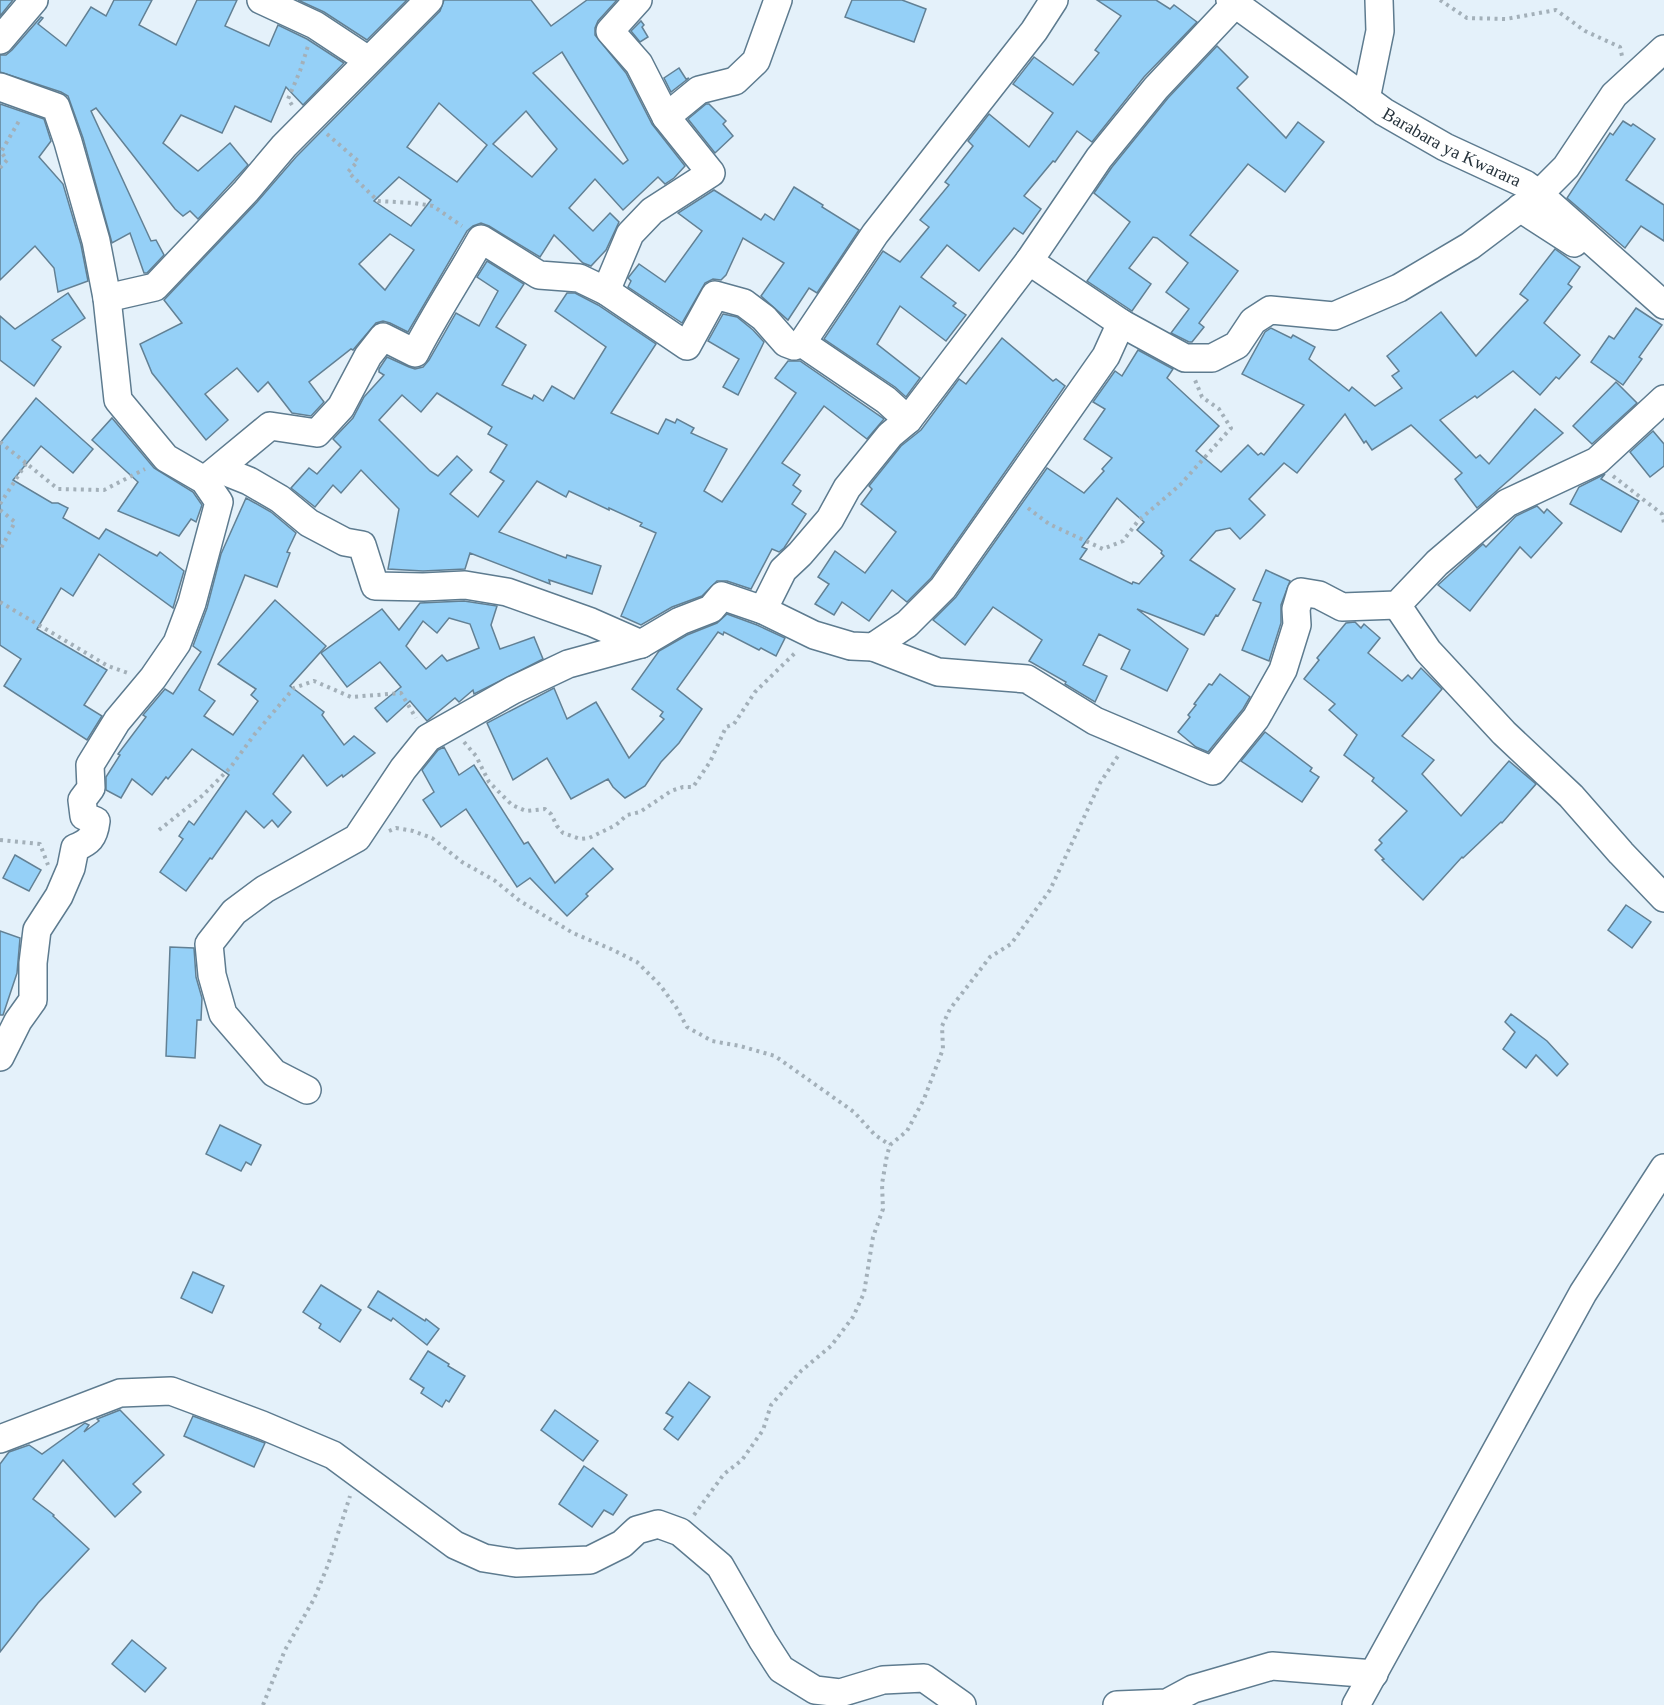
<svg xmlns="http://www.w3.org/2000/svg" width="1664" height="1705" viewBox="0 0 1664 1705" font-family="'Times New Roman',serif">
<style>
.building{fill:#95d0f7;stroke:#628094;stroke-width:1.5;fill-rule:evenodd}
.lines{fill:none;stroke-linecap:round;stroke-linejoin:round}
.minor-casing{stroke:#5d7b8f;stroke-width:30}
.path{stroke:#a3b0b9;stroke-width:4;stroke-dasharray:3 4.5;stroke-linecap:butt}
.minor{stroke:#fff;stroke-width:27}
.labels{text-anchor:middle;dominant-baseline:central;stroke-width:6;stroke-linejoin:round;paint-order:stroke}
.street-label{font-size:18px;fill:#26333c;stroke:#fcfcfc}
</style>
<rect width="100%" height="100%" fill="#e4f1fa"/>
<g class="building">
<path d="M0,0H13L0,16Z"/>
<path d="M114,0H152L139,25L176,45L197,0H237L225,26L269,46L278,25L307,39L344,63L303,105L286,87L271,122L235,106L222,133L181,115L163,143L198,171L230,143L248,165L198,219L190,211L183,216L175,209L96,108L91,111L151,241L156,240L164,255L147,273H144L130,233L112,243L83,138L68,96L61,92L0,72V55H6L12,50L41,17L43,18L38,24L66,46L91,7L106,16Z"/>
<path d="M298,0H407L367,40L324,12Z"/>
<path d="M444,0H531L551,26L587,0H617L598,21L595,28V35L626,73L652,124L685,166L674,178L665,184L658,177L623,210L595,179L569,208L593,231L610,213L619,222L606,250L591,266L583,263L554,235L540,257L489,226L481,223L473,226L467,231L408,332L390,323L383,321L376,323L353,350L351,349L309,382L324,402L311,416L292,413L268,382L258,392L237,368L205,394L228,420L206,440L152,373L140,344L182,323L164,300L257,202L296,157L440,11ZM562,52L628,160L623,164L533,73ZM439,103L487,145L457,182L407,147ZM526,111L557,149L532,177L493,144ZM399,177L431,200L411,226L374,201ZM390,234L414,250L385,290L359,264Z"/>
<path d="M852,0H902L926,9L914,42L845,17Z"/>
<path d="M1097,0H1156L1170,9L1174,5L1197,22L1144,77L1092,142L1077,131L1055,162L1053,161L1024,196L1041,209L1023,234L1014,228L979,271L947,245L921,277L956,303L953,306L966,315L946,341L900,306L877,344L920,378L906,397L895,387L824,339L883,251L900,262L929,227L920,220L949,185L945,182L973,146L968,141L989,114L1029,147L1053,113L1013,84L1034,57L1073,85L1099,53L1095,50L1121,16Z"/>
<path d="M641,21L644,25L642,27L648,37L640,42L631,31Z"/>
<path d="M1217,46L1248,77L1237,88L1286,138L1298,122L1324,142L1285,192L1248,164L1190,235L1238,271L1199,323L1204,327L1192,342H1189L1171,333L1189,309L1166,292L1188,263L1157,238L1153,237L1129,268L1151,284L1132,311L1087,281L1130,222L1094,193L1112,167L1168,98Z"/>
<path d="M679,68L686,79L689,78L671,92L664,78Z"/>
<path d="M0,104L44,119L51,141L39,157L63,184L81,245L88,281L58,292L54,268L35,246L0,280Z"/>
<path d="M706,104H709L726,121L723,124L733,136L715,153L688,119Z"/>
<path d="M1623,121L1631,126L1633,124L1655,139L1626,180L1664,205V241L1641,226L1625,248L1567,198L1610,133L1613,135Z"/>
<path d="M794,187L823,205L822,207L859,230L817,293L809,288L788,320L761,296L784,263L743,238L726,275L721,280L713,279L705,283L682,323L628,287L631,281L628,278L639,264L665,282L702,231L678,213L714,190L761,220L765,214L774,220Z"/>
<path d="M1555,249L1580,267L1568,284L1572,287L1544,323L1580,355L1559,379L1556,377L1540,395L1513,371L1477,398L1475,396L1440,420L1476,458L1480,455L1489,464L1535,409L1563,433L1477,508L1455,479L1462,473L1411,425L1372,450L1366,441L1364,443L1345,414L1297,473L1284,463L1249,499L1265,515L1252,528L1240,539L1230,528L1216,531L1190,560L1235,589L1218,616L1216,615L1204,635L1137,609L1188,649L1167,691L1121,669L1130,650L1099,634L1083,665L1107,676L1095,702L1065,684L1066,682L1029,661L1042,640L993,607L965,645L933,620L956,597L1047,468L1084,493L1104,471L1102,469L1112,458L1084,439L1105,409L1093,402L1115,371L1122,376L1138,350L1173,369L1167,378L1219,426L1196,451L1221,472L1248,445L1258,455L1261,453L1264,455L1304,405L1242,374L1265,332L1271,328L1291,338L1293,335L1315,347L1309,359L1349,391L1352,387L1375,406L1402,388L1392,376L1399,371L1387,356L1441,312L1476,356L1528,300L1520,294ZM1117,498L1144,522L1137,530L1162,551L1161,553L1164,556L1139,584L1133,582L1132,584L1080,559L1087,549L1082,547Z"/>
<path d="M487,261L524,284L496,327L526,345L502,385L532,399L534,395L543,401L552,386L574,399L606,347L555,311L567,293H575L598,305L656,344L611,413L658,434L666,419L675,423L677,419L694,428L691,433L727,449L704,491L722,502L796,393L775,378L788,361H800L884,419L867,439L824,406L782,463L800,475L793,485L801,491L792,504L806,514L784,548L779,552L772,549L751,589L727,581H717L702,596L672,607L641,625L621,616L656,533L640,526L642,523L609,508V510L569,491L566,497L537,481L499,532L566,558L567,555L601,566L592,594L549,580L550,584L470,553L465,569L423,571L388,569L399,509L361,470L341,493L333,485L315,507L291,488L309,468L317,474L341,447L333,439L353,418L364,397L384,375L379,372V369L387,357L409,367L415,369L423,367L429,360L456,313L479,326L498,291L477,277ZM437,393L492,427L488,434L507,445L490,472L504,481L478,517L450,494L472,470L457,456L438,476L430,471L379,420L402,395L421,412Z"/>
<path d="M68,293L85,318L52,340L61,347L34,386L0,360V316L15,329Z"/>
<path d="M1636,308L1662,325L1639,357L1642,359L1623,385L1591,362L1609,336L1614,339Z"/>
<path d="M723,314L737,317L753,330L764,342L738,395L723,387L739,359L708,341Z"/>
<path d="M1002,338L1053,381L1056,379L1065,386L931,578L907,602L892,590L869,621L842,602L834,615L815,604L829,584L818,577L835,551L865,573L896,532L861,504L872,489L869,486L901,446L921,430L959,379L966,384Z"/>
<path d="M1616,382L1637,403L1592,444L1573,426Z"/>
<path d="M36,398L93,449L73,473L41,446L13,480L52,503H58L68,508L63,518L99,539L106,529L157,556L160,552L184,571L173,608L99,554L73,596L61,588L37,629L107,670L84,705L102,716L87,740L4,686L21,659L0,645V443Z"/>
<path d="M112,418L154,468L193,492L202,505L196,522L191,519L179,536L118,511L138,482L92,440Z"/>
<path d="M1653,431L1664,444V466L1650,477L1630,452Z"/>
<path d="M1605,474L1601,479L1639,501L1621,532L1570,504L1579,487Z"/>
<path d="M246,498L271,512L296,533L287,552L290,553L277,587L245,575L199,690L215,701L204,716L233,735L258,701L251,695L256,689L218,664L275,600L326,646L290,686L324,712L322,715L344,745L354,736L375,753L343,777L342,775L327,786L303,755L273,794L291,812L278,827L272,820L264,828L246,811L212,859L210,858L186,891L160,872L183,839L179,836L189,821L194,825L229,775L192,749L168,779L166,777L152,795L132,779L121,798L106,790V777L120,755L118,754L146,717L143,715L165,689L173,694L201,652L193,646L207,608L221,554Z"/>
<path d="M1537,506L1544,513L1547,509L1562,523L1531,558L1520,547L1470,611L1438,585L1483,544L1486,547L1516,516Z"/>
<path d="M1266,570L1290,581L1281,605V623L1269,661L1242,650L1261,603L1253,600Z"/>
<path d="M464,601L497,606L491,625L500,649L534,637L543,659L474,694L473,690L459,702L455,698L427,721L410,701L387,722L375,708L401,687L380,662L347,687L321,653L382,609L399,630L420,603ZM449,618L470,624L479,648L447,661L442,655L426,669L406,646L423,621L437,633Z"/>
<path d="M727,614L757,625L785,638L776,656L761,648L759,650L724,632L723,635L718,632L677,689L702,709L679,743L661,762L645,786L625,798L613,787L608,779L571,799L547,758L513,780L487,723L554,688L567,719L596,702L629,758L664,719L660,716L663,712L632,689L659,651L687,635L717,623Z"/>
<path d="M1355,622L1361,628L1364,624L1380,638L1368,653L1402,681L1408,675L1412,679L1421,668L1442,689L1402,736L1434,760L1422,774L1461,816L1509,761L1536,784L1502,823L1501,822L1463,858L1462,857L1423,900L1382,860L1384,859L1375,850L1382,843L1379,840L1407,811L1372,781L1374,778L1344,755L1357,735L1329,710L1335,704L1304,679L1319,660L1317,658L1346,623Z"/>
<path d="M1220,674L1250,697L1243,709L1208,752L1196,747L1178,732L1190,717L1188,715L1196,705L1194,704L1209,684L1212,685Z"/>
<path d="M1265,732L1312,768L1310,771L1319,777L1302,802L1241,761Z"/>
<path d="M444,747L459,775L474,765L524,844L528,842L555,883L593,848L613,869L586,894L588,896L567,916L530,878L517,887L466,809L441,827L423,800L434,792L422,770L438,750Z"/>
<path d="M15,855L41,870L29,891L3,878Z"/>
<path d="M1626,905L1651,922L1632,948L1608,930Z"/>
<path d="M0,931L20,938L17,973L3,1015H0Z"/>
<path d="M170,947L194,948L196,977L202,998L201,1020H197L195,1058L166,1056Z"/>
<path d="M1511,1014L1547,1041L1568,1064L1557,1076L1536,1055L1526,1068L1503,1049L1515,1032L1505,1022Z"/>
<path d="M220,1125L261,1145L251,1165L246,1162L241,1171L206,1154Z"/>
<path d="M193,1272L224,1286L212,1313L181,1298Z"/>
<path d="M321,1285L361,1310L340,1342L319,1328L321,1324L303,1312Z"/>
<path d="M378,1291L425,1321L426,1319L439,1329L427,1345L393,1318L391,1321L368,1307Z"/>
<path d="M428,1351L449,1364L448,1366L465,1376L449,1402L446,1400L442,1407L421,1393L424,1388L410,1379Z"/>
<path d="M689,1382L710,1397L678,1440L664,1429L673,1417L666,1413Z"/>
<path d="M120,1410L164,1455L133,1484L141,1492L115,1517L63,1460L33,1499L54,1515L53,1516L89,1549L38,1603L0,1652V1464L9,1452L29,1445L42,1454L85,1423L89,1425L84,1432L99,1421L97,1419Z"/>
<path d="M555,1410L598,1441L583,1461L541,1430Z"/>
<path d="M193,1416L265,1443L254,1467L184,1436Z"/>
<path d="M584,1466L627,1495L613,1515L604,1510L592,1527L559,1504Z"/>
<path d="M132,1640L166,1668L145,1692L112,1664Z"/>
</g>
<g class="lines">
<g class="minor-casing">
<g id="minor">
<path d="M261,0L315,25L368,60"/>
<path id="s1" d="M1230,0L1384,112L1445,147L1525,184L1539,194L1664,305"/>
<path d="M0,40L34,0"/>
<path d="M0,87L56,107L68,142L96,241L107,298L118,400L166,458L204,480L219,502L192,603L177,643L153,678L117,721L90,765L91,788L82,800L84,816L96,821C94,838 89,842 75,848L71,868L59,896L37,930L33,963V1000L18,1021L0,1057"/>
<path d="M1366,99L1380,31L1379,0"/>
<path d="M666,117L699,90L735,81L756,61L778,0"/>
<path d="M1520,208L1574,243"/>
<path d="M1029,261L1121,323L1185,358H1212L1237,345L1253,321L1270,310L1334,316L1399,288L1470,246L1539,194L1566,167L1614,95L1664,49"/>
<path d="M606,291L630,234L652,211L711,173L666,117L639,64L610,31L638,0"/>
<path d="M107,298L155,287L246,191L284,146L429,0"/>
<path d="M802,343L875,234L1034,31L1054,0"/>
<path d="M219,469L249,481L280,499L309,523L345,542L362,545L375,586L423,587L465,585L507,592L591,622L641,644L680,621L711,609L722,596L763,610L814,635L851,646L873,647L907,624L943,588L1106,356L1121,323"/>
<path d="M207,478L270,426L317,433L341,407L368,356L383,337L415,353C435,314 459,278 481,239L539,275L579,278L606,291L687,346L715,295L744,303L764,318L786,343L794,346L802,343L886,400L908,420"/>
<path d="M1397,605L1428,651L1504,733L1571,796L1621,853L1664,898"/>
<path d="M763,610L783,570L800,554L830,519L847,488L890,435L908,420L1029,261L1099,158L1156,88L1235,4"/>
<path d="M873,647L938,672L1027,679L1095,721L1213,771L1256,718L1283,670L1297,625L1296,609L1301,592L1319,595L1342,607L1397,605L1437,563L1507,503L1597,461L1664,399"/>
<path d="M307,1090L274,1073L223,1014L212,975L209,944L234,912L265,889L357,838L403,769L428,738L513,690L568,664L641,644"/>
<path d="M0,1439L120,1393L171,1391L262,1425L333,1455L455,1545L484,1558L516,1563L590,1560L622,1544L637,1530L658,1524L680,1532L720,1566L763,1641L781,1669L815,1690L840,1693L883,1680L924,1678L962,1705"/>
<path d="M1117,1705L1167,1703L1193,1689L1272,1666L1374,1674"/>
<path d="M1356,1705L1583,1293L1664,1168"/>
</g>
</g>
<g class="path">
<path d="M1440,0L1467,18L1506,19L1556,10L1585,31L1620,47L1622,56"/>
<path d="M292,105L288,99L300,71L308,46"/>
<path d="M327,134L358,161L348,172L378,201L414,203L433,206L462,226"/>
<path d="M0,168L7,160L1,152L19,121V118"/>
<path d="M0,442L58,489L104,490L145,469"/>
<path d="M1613,476L1662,514L1664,523"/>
<path d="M0,504L27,462"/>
<path d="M1028,508L1049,524L1103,549L1123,541L1138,521L1180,485L1231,428L1219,409L1202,397L1195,380"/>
<path d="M0,510L15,522L0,550"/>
<path d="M0,602L108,666L128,673"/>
<path d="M464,742L476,756L489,782L512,805L526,811L545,809L551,814L557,826L563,833L580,839L589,838L616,825L627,815L640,812L671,791L683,787H693L710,762L726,727L734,724L755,692L796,652"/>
<path d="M159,830L202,796L230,768L254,735L294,688L314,681L351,697L401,693L416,718"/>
<path d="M389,831L396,828L413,831L432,838L462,862L494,880L520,901L573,933L611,949L637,962L660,985L676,1007L687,1027L712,1041L740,1046L775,1056L854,1112L875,1135L890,1145"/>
<path d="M0,840L40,844L48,865"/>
<path d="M694,1515L724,1474L742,1460L763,1430L771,1405L801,1371L831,1346L853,1317L864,1293L873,1237L883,1209L882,1184L887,1155L890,1145L907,1131L924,1099L943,1049L942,1026L950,1009L990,957L1011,944L1050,890L1100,783L1118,756"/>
<path d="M263,1705L285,1650L314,1599L328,1565L350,1496"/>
</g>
<use href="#minor" class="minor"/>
</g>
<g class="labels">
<g class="street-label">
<text stroke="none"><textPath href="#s1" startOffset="267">Barabara ya Kwarara</textPath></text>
</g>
</g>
</svg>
